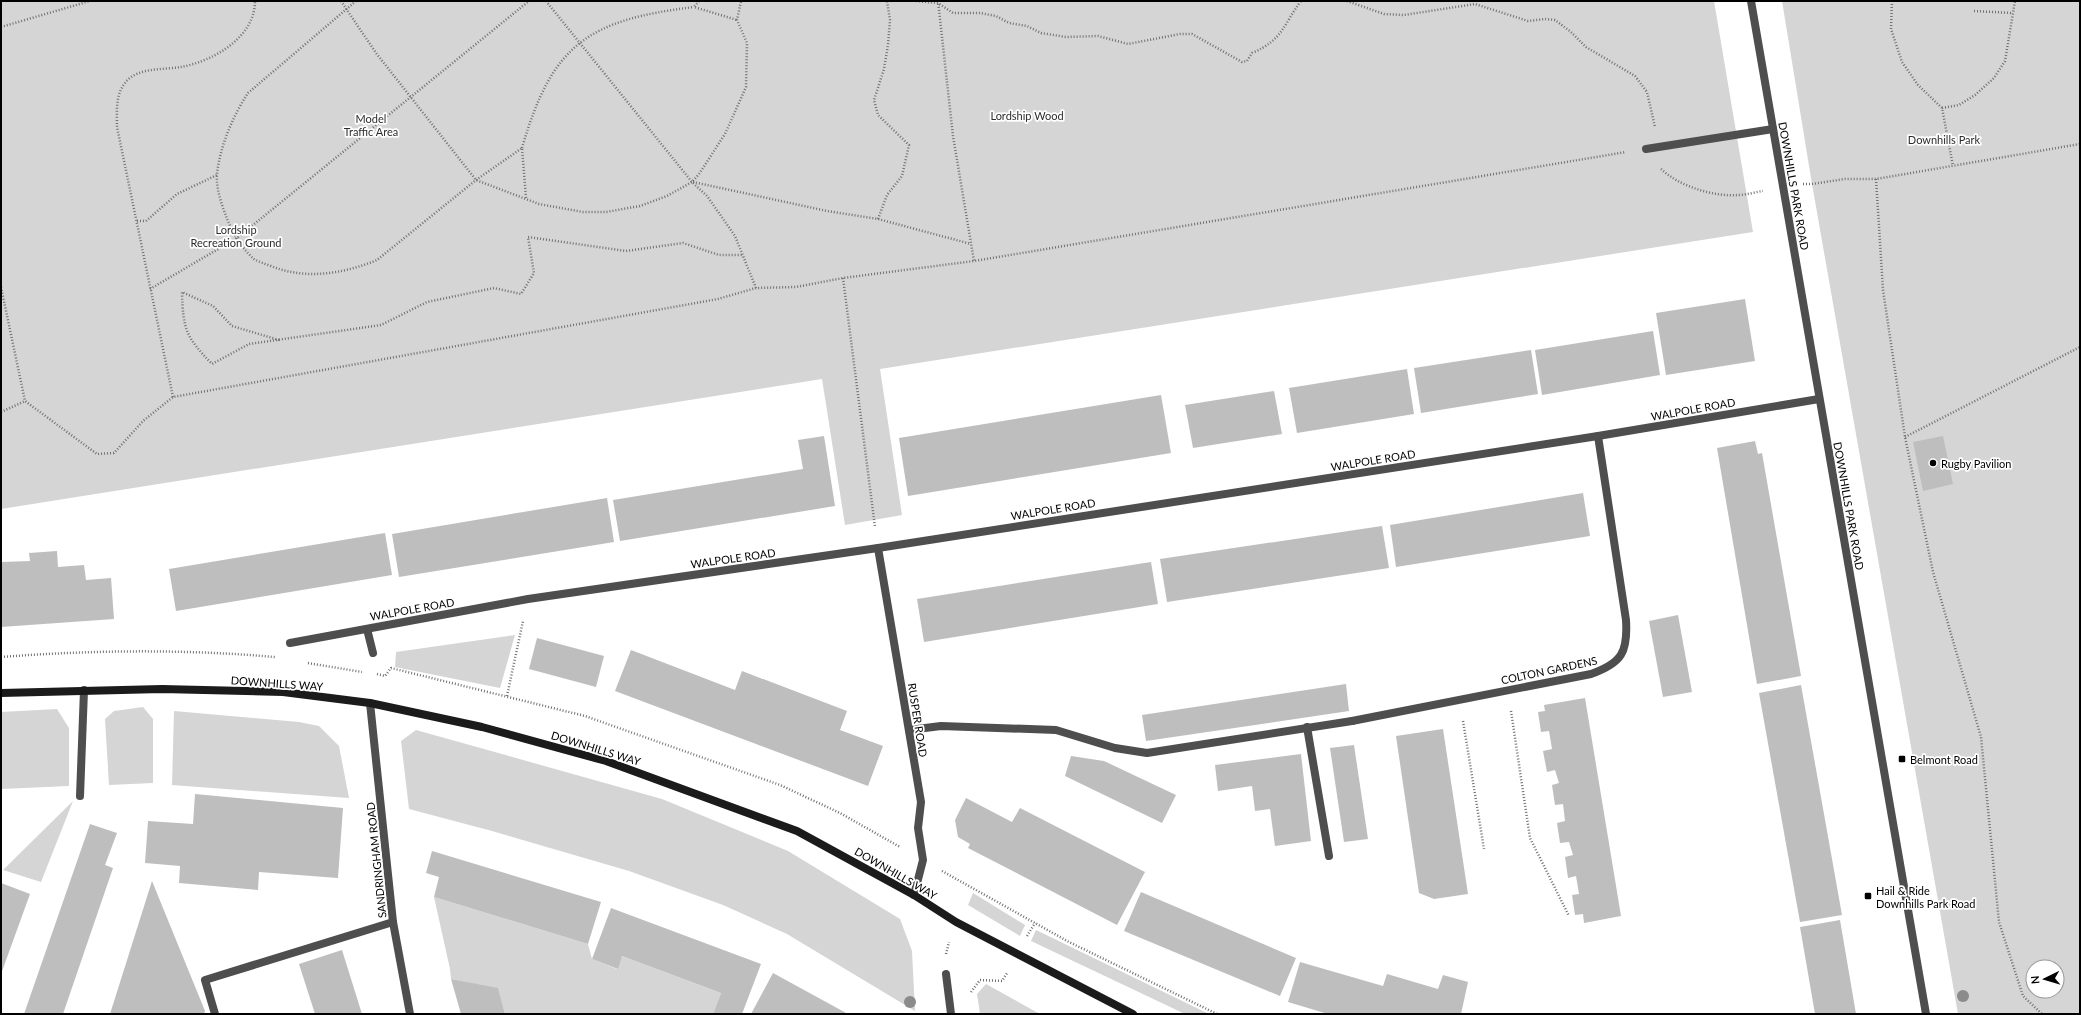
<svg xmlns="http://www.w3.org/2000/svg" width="2081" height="1015" viewBox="0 0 2081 1015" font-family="Lato,sans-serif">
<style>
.green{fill:#d5d5d5;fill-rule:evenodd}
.building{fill:#bebebe}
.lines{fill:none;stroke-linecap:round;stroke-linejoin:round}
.path{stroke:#707070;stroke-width:2.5;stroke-dasharray:1 2;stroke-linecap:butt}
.service{stroke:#4e4e4e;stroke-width:8}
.minor{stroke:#4e4e4e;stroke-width:8}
.secondary{stroke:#1b1b1b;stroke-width:8}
.tree{fill:#8b8b8b}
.poi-dot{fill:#000;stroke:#fff;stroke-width:1.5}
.labels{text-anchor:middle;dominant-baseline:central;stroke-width:3.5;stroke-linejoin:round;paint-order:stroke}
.park-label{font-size:11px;fill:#2c2c2c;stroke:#fff}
.street-label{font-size:11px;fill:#000;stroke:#fff}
.poi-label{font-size:11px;fill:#000;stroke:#fff;text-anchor:start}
</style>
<rect width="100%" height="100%" fill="#fff"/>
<g class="green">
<path d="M1,1H1714L1753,232L880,369L902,515L845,525L822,379L1,509Z"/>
<path d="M1782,1H2080V1014H1958L1812,184ZM2033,967H2057V991H2033Z"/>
<path d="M515,635L500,688L395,667L396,652Z"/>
<path d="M143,707L153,719V783L109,785L105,719L114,711Z"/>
<path d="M57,709L69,728V786L1,789V712Z"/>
<path d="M174,711L299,722L319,726L339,746L349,798L172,785Z"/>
<path d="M416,730L662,799L788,851L900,919L912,951L915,1011L787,934L723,905L629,871L492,831L409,809L401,741Z"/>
<path d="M73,801L41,882L3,870Z"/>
<path d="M973,893L1025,925L1020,936L968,905Z"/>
<path d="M434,897L588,944L592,959L617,969L622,956L721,993L713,1014H505L498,989L451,979L450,969Z"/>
<path d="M1036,930L1209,1014H1185L1031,941Z"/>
<path d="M986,984L1040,1014H980L977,994Z"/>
</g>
<g class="building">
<path d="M1745,299L1755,361L1666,375L1656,313Z"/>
<path d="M1653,331L1660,375L1542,395L1535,350Z"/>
<path d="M1531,350L1538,394L1421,413L1414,368Z"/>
<path d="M1407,369L1414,414L1297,433L1289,388Z"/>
<path d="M1274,391L1282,434L1193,448L1185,405Z"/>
<path d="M1161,395L1171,453L908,496L899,438Z"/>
<path d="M824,436L835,506L620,541L613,500L803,469L798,440Z"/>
<path d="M1943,436L1953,484L1923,491L1913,442Z"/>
<path d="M1755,441L1758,454L1762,453L1801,676L1757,684L1717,448Z"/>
<path d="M1583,493L1590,536L1396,567L1390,525Z"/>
<path d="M607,498L614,542L399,577L392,534Z"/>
<path d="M1382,526L1389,568L1167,602L1160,559Z"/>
<path d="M385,533L392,575L176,611L169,569Z"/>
<path d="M57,551L58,567L84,565L86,580L111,578L114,619L1,627V562L30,561L29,553Z"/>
<path d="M1151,562L1158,604L924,642L917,599Z"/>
<path d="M1678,615L1692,692L1663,697L1649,621Z"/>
<path d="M537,638L604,656L596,687L529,669Z"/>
<path d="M631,650L735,690L742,671L847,711L840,730L883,746L868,786L615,691Z"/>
<path d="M1346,684L1349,711L1146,741L1142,715Z"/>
<path d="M1801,685L1842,915L1800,922L1759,693Z"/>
<path d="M1585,698L1621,916L1584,923L1583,914L1575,915L1572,895L1579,894L1576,876L1568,878L1565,857L1573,855L1569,842L1560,843L1557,823L1565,821L1563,804L1555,805L1552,785L1559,783L1555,770L1547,772L1543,751L1552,749L1549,731L1541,732L1538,712L1545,711L1544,705Z"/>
<path d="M1443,729L1468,894L1434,899L1419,893L1396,736Z"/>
<path d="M1354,745L1368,839L1344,842L1330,748Z"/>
<path d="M1301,754L1311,841L1275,846L1270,809L1255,811L1252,786L1218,791L1215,765Z"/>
<path d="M1071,756L1104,761L1176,795L1162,823L1065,776Z"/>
<path d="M195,794L343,808L338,878L259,872L258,890L179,883L180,866L145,863L148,821L193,824Z"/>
<path d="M966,798L1012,822L1020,808L1145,872L1117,925L968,848L970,844L958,837L955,820Z"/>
<path d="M90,824L117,833L105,865L113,868L63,1014H24Z"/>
<path d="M432,851L601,902L588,944L434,897L439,877L426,873Z"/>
<path d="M152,881L205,1011L204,1014H110Z"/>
<path d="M1,883L30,894L1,974Z"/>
<path d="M1141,892L1296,958L1280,996L1124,931Z"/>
<path d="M611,908L761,964L742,1014H713L721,993L622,956L618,969L592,959Z"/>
<path d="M1840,920L1856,1014H1815L1800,927Z"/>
<path d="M342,950L362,1014H315L299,964Z"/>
<path d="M1300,962L1383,986L1387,974L1438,989L1443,975L1468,982L1461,1014H1328L1288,1002Z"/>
<path d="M773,973L848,1014H751Z"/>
<path d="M451,979L498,988L505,1014H461Z"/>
</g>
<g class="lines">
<g class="path">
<path d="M341,1L376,53L476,180L539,204L583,212H606L640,206L667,196L692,182L699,174L725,134L746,87L747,43L737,20L741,1"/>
<path d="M356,1L248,93C233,116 220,146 217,174C216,190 222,205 227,219C233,233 242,249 254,259C259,262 265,264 271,266C305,280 343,274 377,260L476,180L522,148L526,198"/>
<path d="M546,1L692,182L707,196L735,236L756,288"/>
<path d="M699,1L694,7L737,20"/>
<path d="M916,1L938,3L953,13H980L996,16L1009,23L1027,26L1041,33L1066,37L1098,36L1128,44L1180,34H1192L1242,62L1247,61L1252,53C1283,40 1283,25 1301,1"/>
<path d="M938,1L953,136L974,261"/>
<path d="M1347,1L1384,14L1404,15L1475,4L1528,21L1545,19L1555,20L1571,32L1586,47L1635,76L1647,92L1655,127"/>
<path d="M1892,1L1891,29L1902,62L1918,85L1942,108L1953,166"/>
<path d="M1974,11L2012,13"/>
<path d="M1,27L90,1"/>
<path d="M1942,108L1959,105L1975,95L1994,78L2005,61L2015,1"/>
<path d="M522,148C552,44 588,20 694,7"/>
<path d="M1661,169C1679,186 1713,197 1738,195C1747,195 1755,192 1763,191"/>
<path d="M1876,179L1883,290L1905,437L1933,572L1981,737L1999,922L2023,996L2042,1014"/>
<path d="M693,182L827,211L878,219L971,244"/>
<path d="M1803,184H1812L1845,179H1876L2080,144"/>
<path d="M878,219L887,195L902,176L909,145L878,115L874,100L884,69L888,45L890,20L887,1"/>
<path d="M137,221H146L177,194L217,175"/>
<path d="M843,278L875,527"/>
<path d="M1,287L25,401L97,454L114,453L143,421L173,397L718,299L756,288L796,287L843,278L974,261L1626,152"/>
<path d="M150,289L237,238L529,1"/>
<path d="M279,340L232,326L213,306L182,292C183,330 186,337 212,364L249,344L381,325L427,302L494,288L521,294L534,273L528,237L626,251L683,243L719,255H743"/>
<path d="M173,397L117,127C117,114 115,95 125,83C137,67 163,70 181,67C214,61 255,37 255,1"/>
<path d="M1,412L25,401"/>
<path d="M1905,437L2080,347"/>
<path d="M1,657C92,650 184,649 275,657"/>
<path d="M308,663L362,672"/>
<path d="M377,674L385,676L391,668L585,716L780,785L840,813L900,847"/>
<path d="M507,696L523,621"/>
<path d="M1511,711L1530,838L1569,916"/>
<path d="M1463,721L1484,849"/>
<path d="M942,871L1069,942L1217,1014"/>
<path d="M1027,936L1035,923"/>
<path d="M946,954L949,942"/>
<path d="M971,992L980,980L1002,981L1007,973"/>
</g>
<g class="service">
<path d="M1646,149L1773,129"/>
<path d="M1307,727L1329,856"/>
<path d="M909,730L941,726L1056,730L1115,748L1147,753L1352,721"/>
<path d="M80,796L84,690"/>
<path d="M215,1014L205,980L393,922"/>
</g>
<g class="minor">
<path d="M1751,1L1926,1014"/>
<path d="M878,548L921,802L918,828L923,860L914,895"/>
<path d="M367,629L373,653"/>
<path d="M290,643L528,599L878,548L1598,436L1819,399"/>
<path d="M370,703L393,922L410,1014"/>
<path d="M1352,721L1591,674C1622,663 1628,652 1626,620L1598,436"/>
<path d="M946,974L951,1014"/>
</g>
<path class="secondary" d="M1,693L162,689L283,692L370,703L482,727L606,761L797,831L914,895L956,922L1133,1014"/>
</g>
<g class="tree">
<circle cx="1963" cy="996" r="6"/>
<circle cx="910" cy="1002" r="6"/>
</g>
<g class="poi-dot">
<circle cx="1933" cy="463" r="4"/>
<rect x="1898" y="755" width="8" height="8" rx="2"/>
<rect x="1864" y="892" width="8" height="8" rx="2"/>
</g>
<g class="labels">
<g class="park-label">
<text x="1027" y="115">Lordship Wood</text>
<text x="371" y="118">Model<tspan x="371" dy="13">Traffic Area</tspan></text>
<text x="1944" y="139">Downhills Park</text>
<text x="236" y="229">Lordship<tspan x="236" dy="13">Recreation Ground</tspan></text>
</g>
<g class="street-label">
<text transform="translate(1794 186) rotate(80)">DOWNHILLS PARK ROAD</text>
<text transform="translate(1693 409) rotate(-10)">WALPOLE ROAD</text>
<text transform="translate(1373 460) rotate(-9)">WALPOLE ROAD</text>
<text transform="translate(1849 506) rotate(80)">DOWNHILLS PARK ROAD</text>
<text transform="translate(1053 509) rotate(-9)">WALPOLE ROAD</text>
<text transform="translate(733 558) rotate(-8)">WALPOLE ROAD</text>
<text transform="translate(412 609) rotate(-10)">WALPOLE ROAD</text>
<text transform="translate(1549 670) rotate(-12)">COLTON GARDENS</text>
<text transform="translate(277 683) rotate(4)">DOWNHILLS WAY</text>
<text transform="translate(918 720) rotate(81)">RUSPER ROAD</text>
<text transform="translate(596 748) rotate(17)">DOWNHILLS WAY</text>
<text transform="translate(376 860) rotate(-96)">SANDRINGHAM ROAD</text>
<text transform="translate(896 873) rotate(30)">DOWNHILLS WAY</text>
</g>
<g class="poi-label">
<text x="1941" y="463">Rugby Pavilion</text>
<text x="1910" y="759">Belmont Road</text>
<text x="1876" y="890">Hail &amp; Ride<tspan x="1876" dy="13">Downhills Park Road</tspan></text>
</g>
</g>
<rect width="2081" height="1015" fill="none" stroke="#000000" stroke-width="4"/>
<g transform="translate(2045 979) rotate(265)"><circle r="19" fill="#ffffff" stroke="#999999"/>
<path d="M0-3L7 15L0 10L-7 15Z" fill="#000000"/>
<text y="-6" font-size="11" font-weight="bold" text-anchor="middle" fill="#000000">N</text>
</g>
</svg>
